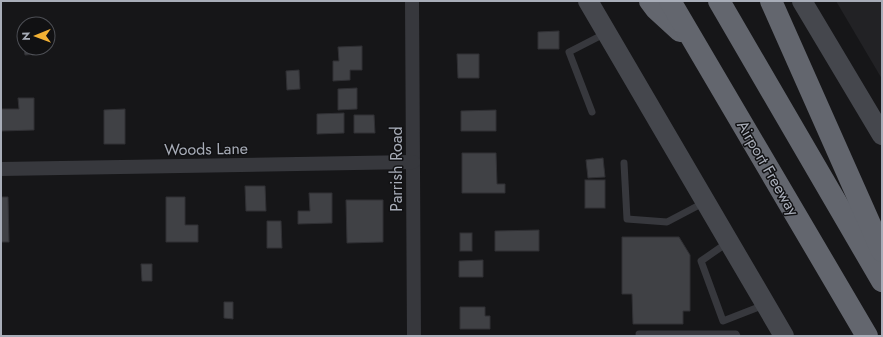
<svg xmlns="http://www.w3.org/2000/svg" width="883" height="337" viewBox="0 0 883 337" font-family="Jost,sans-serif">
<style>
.built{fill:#222225}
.building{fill:#404145;stroke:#303034}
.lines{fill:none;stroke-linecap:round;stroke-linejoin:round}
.service{stroke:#37383d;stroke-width:7}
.minor{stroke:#37383d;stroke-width:14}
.secondary{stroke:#45474d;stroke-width:20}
.motorway{stroke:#63666e;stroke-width:22}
.labels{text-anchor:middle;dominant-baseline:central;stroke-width:3;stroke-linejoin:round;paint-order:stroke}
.street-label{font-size:16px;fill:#a8adb8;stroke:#111113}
</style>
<rect width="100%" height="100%" fill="#161618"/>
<path class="built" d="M836,1H882V79Z"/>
<g class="building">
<path d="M559,31V49H538V32Z"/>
<path d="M362,46V70H350V80L333,81V61H339L338,47Z"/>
<path d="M24,48H36V54L25,55Z"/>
<path d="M457,54H479V78H458Z"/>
<path d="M299,70L300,89L287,90L286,71Z"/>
<path d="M357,88V109L338,110V89Z"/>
<path d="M18,98H34V130L1,131V109H19Z"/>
<path d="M125,109V144H104V110Z"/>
<path d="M496,110V131H461V111Z"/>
<path d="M344,113V133L317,134V114Z"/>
<path d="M354,115H374L375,133H354Z"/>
<path d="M462,153H496L497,184H505V193H462Z"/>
<path d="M603,158L605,177L588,178L586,160Z"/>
<rect x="585" y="180" width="20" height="28"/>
<path d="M245,186H265L266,211H246Z"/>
<path d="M309,193H332V223L298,224V211H310Z"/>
<path d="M1,197H8L9,242H1Z"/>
<path d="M166,197H185V225H198V242H166Z"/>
<path d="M346,200H383V242L347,243Z"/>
<path d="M267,221H281L282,248H267Z"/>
<path d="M539,230V251H495V231Z"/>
<rect x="460" y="233" width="12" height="18"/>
<path d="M622,237H679L690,255V311H683V324H633L632,294H622Z"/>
<path d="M483,260V277H459V261Z"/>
<path d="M141,264H152V281H142Z"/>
<path d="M224,302H233V319L224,318Z"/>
<path d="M460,307H485V316H490V329H460Z"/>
</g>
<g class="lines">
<g class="service">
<path d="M592,112L569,52L606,33"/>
<path d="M624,163L627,219L667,222L705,202"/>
<path d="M727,243L701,261L723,321L764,305"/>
<path d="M639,334H736L737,336"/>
</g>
<g class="minor">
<path d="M412,1L414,336"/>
<path d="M1,169L413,162"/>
</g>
<g class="secondary">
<path d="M588,1L784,336"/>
<path d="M802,1L882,135"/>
</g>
<g class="motorway">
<path d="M650,1L656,9L680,31"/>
<path d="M670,1L867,336"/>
<path d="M719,1L882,281"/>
<path d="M771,1L882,251"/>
</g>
</g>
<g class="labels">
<g class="street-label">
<text transform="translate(206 149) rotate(-1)">Woods Lane</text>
<text transform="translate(768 168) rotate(60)">Airport Freeway</text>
<text transform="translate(396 169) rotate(-90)">Parrish Road</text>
</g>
</g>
<rect width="883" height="337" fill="none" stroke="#a8adb8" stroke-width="4"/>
<g transform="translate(36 36) rotate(269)"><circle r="19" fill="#111113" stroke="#4d4f55"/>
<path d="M0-3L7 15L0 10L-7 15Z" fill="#f2b134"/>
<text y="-6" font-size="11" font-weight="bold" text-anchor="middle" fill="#a8adb8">N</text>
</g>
</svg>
